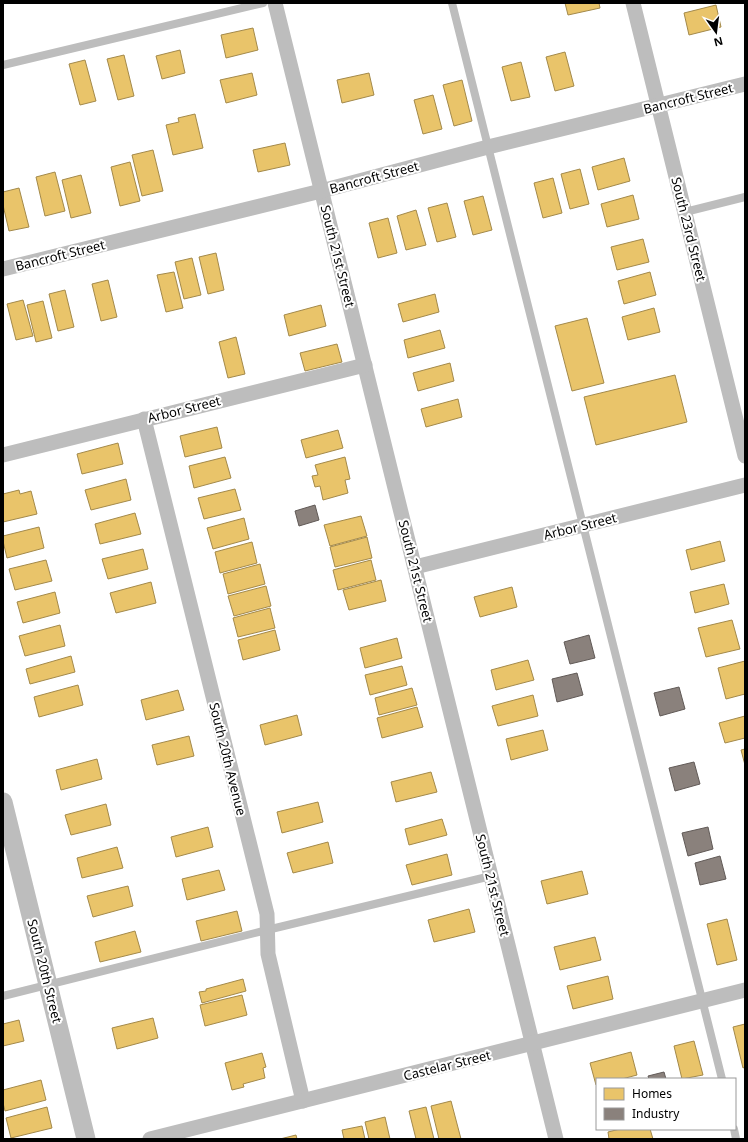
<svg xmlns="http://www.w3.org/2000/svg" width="748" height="1142" viewBox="0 0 748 1142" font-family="'Noto Sans',sans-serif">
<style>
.homes{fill:#e9c46a;stroke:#a3894a}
.industry{fill:#8a817c;stroke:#615a57}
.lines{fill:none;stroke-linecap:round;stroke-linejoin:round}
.service{stroke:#bdbdbd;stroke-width:8}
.minor{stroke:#bdbdbd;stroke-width:15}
.tertiary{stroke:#bdbdbd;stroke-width:19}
.labels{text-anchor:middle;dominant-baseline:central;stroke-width:4;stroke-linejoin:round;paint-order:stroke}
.street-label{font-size:13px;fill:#000;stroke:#fff}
</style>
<rect width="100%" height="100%" fill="#fff"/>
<g class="homes">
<path d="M565,3H599L600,8L568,15Z"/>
<path d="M716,5L721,27L689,35L684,13Z"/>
<path d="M253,28L258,50L226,58L221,35Z"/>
<path d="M180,50L185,73L162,79L156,56Z"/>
<path d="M565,52L574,86L555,91L546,57Z"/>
<path d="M124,55L134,96L118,100L107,59Z"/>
<path d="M85,60L96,101L80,105L69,64Z"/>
<path d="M521,62L530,97L511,101L502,67Z"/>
<path d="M252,73L257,95L226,103L220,80Z"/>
<path d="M369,73L374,95L342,103L337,80Z"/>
<path d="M462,80L472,121L454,126L443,85Z"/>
<path d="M433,95L442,129L423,134L414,100Z"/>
<path d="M195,114L203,148L173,155L166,125L179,122L178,118Z"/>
<path d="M285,143L290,165L258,172L253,150Z"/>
<path d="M153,150L163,191L142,196L132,155Z"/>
<path d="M624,158L630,181L598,190L592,167Z"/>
<path d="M130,162L140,201L120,206L111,167Z"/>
<path d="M580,169L589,204L570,209L561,174Z"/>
<path d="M55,172L65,211L45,216L36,177Z"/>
<path d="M81,175L91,213L71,218L62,180Z"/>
<path d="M553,178L562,213L543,218L534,183Z"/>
<path d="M19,188L29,227L9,231L3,205V192Z"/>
<path d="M633,195L639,219L607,227L601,204Z"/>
<path d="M483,196L492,230L473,235L464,201Z"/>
<path d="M447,203L456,237L437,242L428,208Z"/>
<path d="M416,210L426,245L406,250L397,216Z"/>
<path d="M388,218L397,253L378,258L369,223Z"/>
<path d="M643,239L649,262L617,270L611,247Z"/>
<path d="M216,253L224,290L208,294L199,257Z"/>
<path d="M192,258L201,295L184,299L175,262Z"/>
<path d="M174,272L183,308L166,312L157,275Z"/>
<path d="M650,272L656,295L624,304L618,281Z"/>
<path d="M108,280L117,317L101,321L92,284Z"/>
<path d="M65,290L74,327L58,331L49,294Z"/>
<path d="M435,294L439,312L403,322L398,304Z"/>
<path d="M23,300L33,336L16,340L7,304Z"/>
<path d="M43,301L52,338L36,342L27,305Z"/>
<path d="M321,305L326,326L289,336L284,315Z"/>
<path d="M654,308L660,332L628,340L622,317Z"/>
<path d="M587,318L604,383L572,391L555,326Z"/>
<path d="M440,330L445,348L408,358L404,340Z"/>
<path d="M236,337L245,374L228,378L219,342Z"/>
<path d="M337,344L342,362L305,371L300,353Z"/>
<path d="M450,363L454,381L418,391L413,373Z"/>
<path d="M675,375L687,422L596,445L584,397Z"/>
<path d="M458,399L462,417L426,427L421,409Z"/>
<path d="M217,427L222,448L185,457L180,436Z"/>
<path d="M338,430L343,448L306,458L301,440Z"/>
<path d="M118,443L123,464L82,474L77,454Z"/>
<path d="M225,457L231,478L194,488L189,466Z"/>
<path d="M345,457L350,479L345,480L348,493L323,500L320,486L315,487L312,476L318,475L315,465Z"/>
<path d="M126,479L131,500L91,510L85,490Z"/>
<path d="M235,489L241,510L204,519L198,498Z"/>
<path d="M19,490L20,494L31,491L37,514L3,522V494Z"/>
<path d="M135,513L141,534L100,544L95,524Z"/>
<path d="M361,516L367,536L330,546L324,525Z"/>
<path d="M244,518L249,539L213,549L207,528Z"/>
<path d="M39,527L44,548L7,558L3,541V536Z"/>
<path d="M367,537L372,558L335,567L330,547Z"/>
<path d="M720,541L725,561L691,570L686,550Z"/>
<path d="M252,542L257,563L220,573L215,552Z"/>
<path d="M143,549L148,569L108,579L102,559Z"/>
<path d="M46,560L52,581L15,590L9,569Z"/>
<path d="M371,560L376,580L338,590L333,570Z"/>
<path d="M260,564L265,584L228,594L223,574Z"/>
<path d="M381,580L386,601L349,610L343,590Z"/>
<path d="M151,582L156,603L116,613L110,593Z"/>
<path d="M724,584L729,604L695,613L690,592Z"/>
<path d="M266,586L271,606L234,616L228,596Z"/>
<path d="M512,587L517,607L480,617L474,597Z"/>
<path d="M55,592L60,613L23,623L17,602Z"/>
<path d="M270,608L275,628L238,637L233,618Z"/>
<path d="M732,620L740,649L706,657L698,628Z"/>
<path d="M60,625L65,646L25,656L19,636Z"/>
<path d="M275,630L280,650L243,660L238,640Z"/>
<path d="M397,638L402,658L365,668L360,648Z"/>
<path d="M71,656L75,672L30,684L26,669Z"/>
<path d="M528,660L534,680L496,690L491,670Z"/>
<path d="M745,661V694L726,699L718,668Z"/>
<path d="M402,666L407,685L370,695L365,675Z"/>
<path d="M78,685L83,705L39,717L34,697Z"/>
<path d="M412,688L417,705L379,715L375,698Z"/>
<path d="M178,690L184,710L146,720L141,700Z"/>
<path d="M533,695L538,716L498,726L492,706Z"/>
<path d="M417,707L423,727L382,738L377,718Z"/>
<path d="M297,715L302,735L265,745L260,725Z"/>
<path d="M745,716V738L725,743L719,723Z"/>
<path d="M543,730L548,750L511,760L506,739Z"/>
<path d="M189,736L194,756L157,765L152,745Z"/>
<path d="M745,749V765L741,750Z"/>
<path d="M97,759L102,779L61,790L56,770Z"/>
<path d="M431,772L437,792L396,802L391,782Z"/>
<path d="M318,802L323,822L282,833L277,812Z"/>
<path d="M106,804L111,825L71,835L65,815Z"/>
<path d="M442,819L447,835L409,845L405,829Z"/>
<path d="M208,827L213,847L176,857L171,837Z"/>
<path d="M328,842L333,863L293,873L287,853Z"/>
<path d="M117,847L123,868L82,878L77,858Z"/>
<path d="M447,854L452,875L412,885L406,865Z"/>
<path d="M219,870L225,890L187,900L182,879Z"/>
<path d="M582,871L588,894L547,904L541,881Z"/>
<path d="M128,886L133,906L93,917L87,896Z"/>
<path d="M469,909L475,932L434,942L428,920Z"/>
<path d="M237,911L242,931L201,941L196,921Z"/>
<path d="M727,919L737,960L717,965L707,924Z"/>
<path d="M135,931L141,952L100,962L95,942Z"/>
<path d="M595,937L601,960L560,970L554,947Z"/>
<path d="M608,976L613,999L573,1009L567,986Z"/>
<path d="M243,979L246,991L202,1003L199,992L206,991V989Z"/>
<path d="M242,995L247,1015L205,1026L200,1005Z"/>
<path d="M153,1018L158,1038L117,1049L112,1028Z"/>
<path d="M19,1020L24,1041L3,1046V1024Z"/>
<path d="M745,1024V1067L743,1068L733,1027Z"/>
<path d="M694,1041L703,1075L682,1079L674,1046Z"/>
<path d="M631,1052L637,1075L622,1079H597V1085H596L590,1063Z"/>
<path d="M262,1053L266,1067L263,1068L265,1078L243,1084L244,1087L232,1090L225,1063Z"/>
<path d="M41,1080L46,1100L5,1111L3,1103V1090Z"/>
<path d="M451,1101L461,1139H439L431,1106Z"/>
<path d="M47,1107L52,1128L11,1138L6,1118Z"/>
<path d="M426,1107L434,1139H416L409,1111Z"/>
<path d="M385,1117L390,1139H369L365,1122Z"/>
<path d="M362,1126L365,1139H344L342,1130Z"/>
<path d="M620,1129H650L653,1139H609L608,1132Z"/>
<path d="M296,1135L297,1139H280Z"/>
</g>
<g class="industry">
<path d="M315,505L319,520L299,526L295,511Z"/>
<path d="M589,635L595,658L570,664L564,642Z"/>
<path d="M577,673L583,695L557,702L552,679Z"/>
<path d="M679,687L685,709L660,716L654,693Z"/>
<path d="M694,762L700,784L675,791L669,768Z"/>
<path d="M708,827L713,849L688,856L682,833Z"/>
<path d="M720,856L726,879L700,885L695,863Z"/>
<path d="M664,1072L666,1079H649L648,1076Z"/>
</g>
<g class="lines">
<g class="service">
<path d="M452,3L722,1079"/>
<path d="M3,65L263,3"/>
<path d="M685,212L745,197"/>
<path d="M3,996L267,930L491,876"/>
<path d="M734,1129L736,1139"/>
</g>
<g class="minor">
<path d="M275,3L556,1139"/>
<path d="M633,3L745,456"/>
<path d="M3,269L321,191L488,147L745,84"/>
<path d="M144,419L267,914L268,954L303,1101"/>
<path d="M3,455L365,365"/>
<path d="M415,567L745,485"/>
<path d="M150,1139L745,990"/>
</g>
<path class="tertiary" d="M3,802L86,1139"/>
</g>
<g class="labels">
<g class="street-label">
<text transform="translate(688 98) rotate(-14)">Bancroft Street</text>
<text transform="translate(374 177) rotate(-15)">Bancroft Street</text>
<text transform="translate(689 229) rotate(76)">South 23rd Street</text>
<text transform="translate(60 255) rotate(-14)">Bancroft Street</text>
<text transform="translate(338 256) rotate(76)">South 21st Street</text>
<text transform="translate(184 409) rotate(-14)">Arbor Street</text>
<text transform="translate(580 526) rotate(-14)">Arbor Street</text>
<text transform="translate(416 571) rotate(76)">South 21st Street</text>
<text transform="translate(228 759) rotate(76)">South 20th Avenue</text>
<text transform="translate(493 885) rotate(76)">South 21st Street</text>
<text transform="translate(45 971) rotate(76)">South 20th Street</text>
<text transform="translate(447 1065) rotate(-14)">Castelar Street</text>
</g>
</g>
<rect width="748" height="1142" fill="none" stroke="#000000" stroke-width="8"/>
<rect x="596" y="1078" width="140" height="52" fill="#ffffff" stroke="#999999"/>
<rect x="604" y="1088" width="20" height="12" fill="#e9c46a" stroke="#999999"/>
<text x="632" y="1098" font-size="12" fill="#000000">Homes</text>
<rect x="604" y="1108" width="20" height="12" fill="#8a817c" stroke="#999999"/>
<text x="632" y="1118" font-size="12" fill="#000000">Industry</text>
<g transform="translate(716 32) rotate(166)" stroke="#ffffff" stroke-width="3" paint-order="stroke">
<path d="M0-3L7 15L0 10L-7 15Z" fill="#000000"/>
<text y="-6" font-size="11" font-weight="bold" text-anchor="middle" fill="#000000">N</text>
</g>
</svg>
